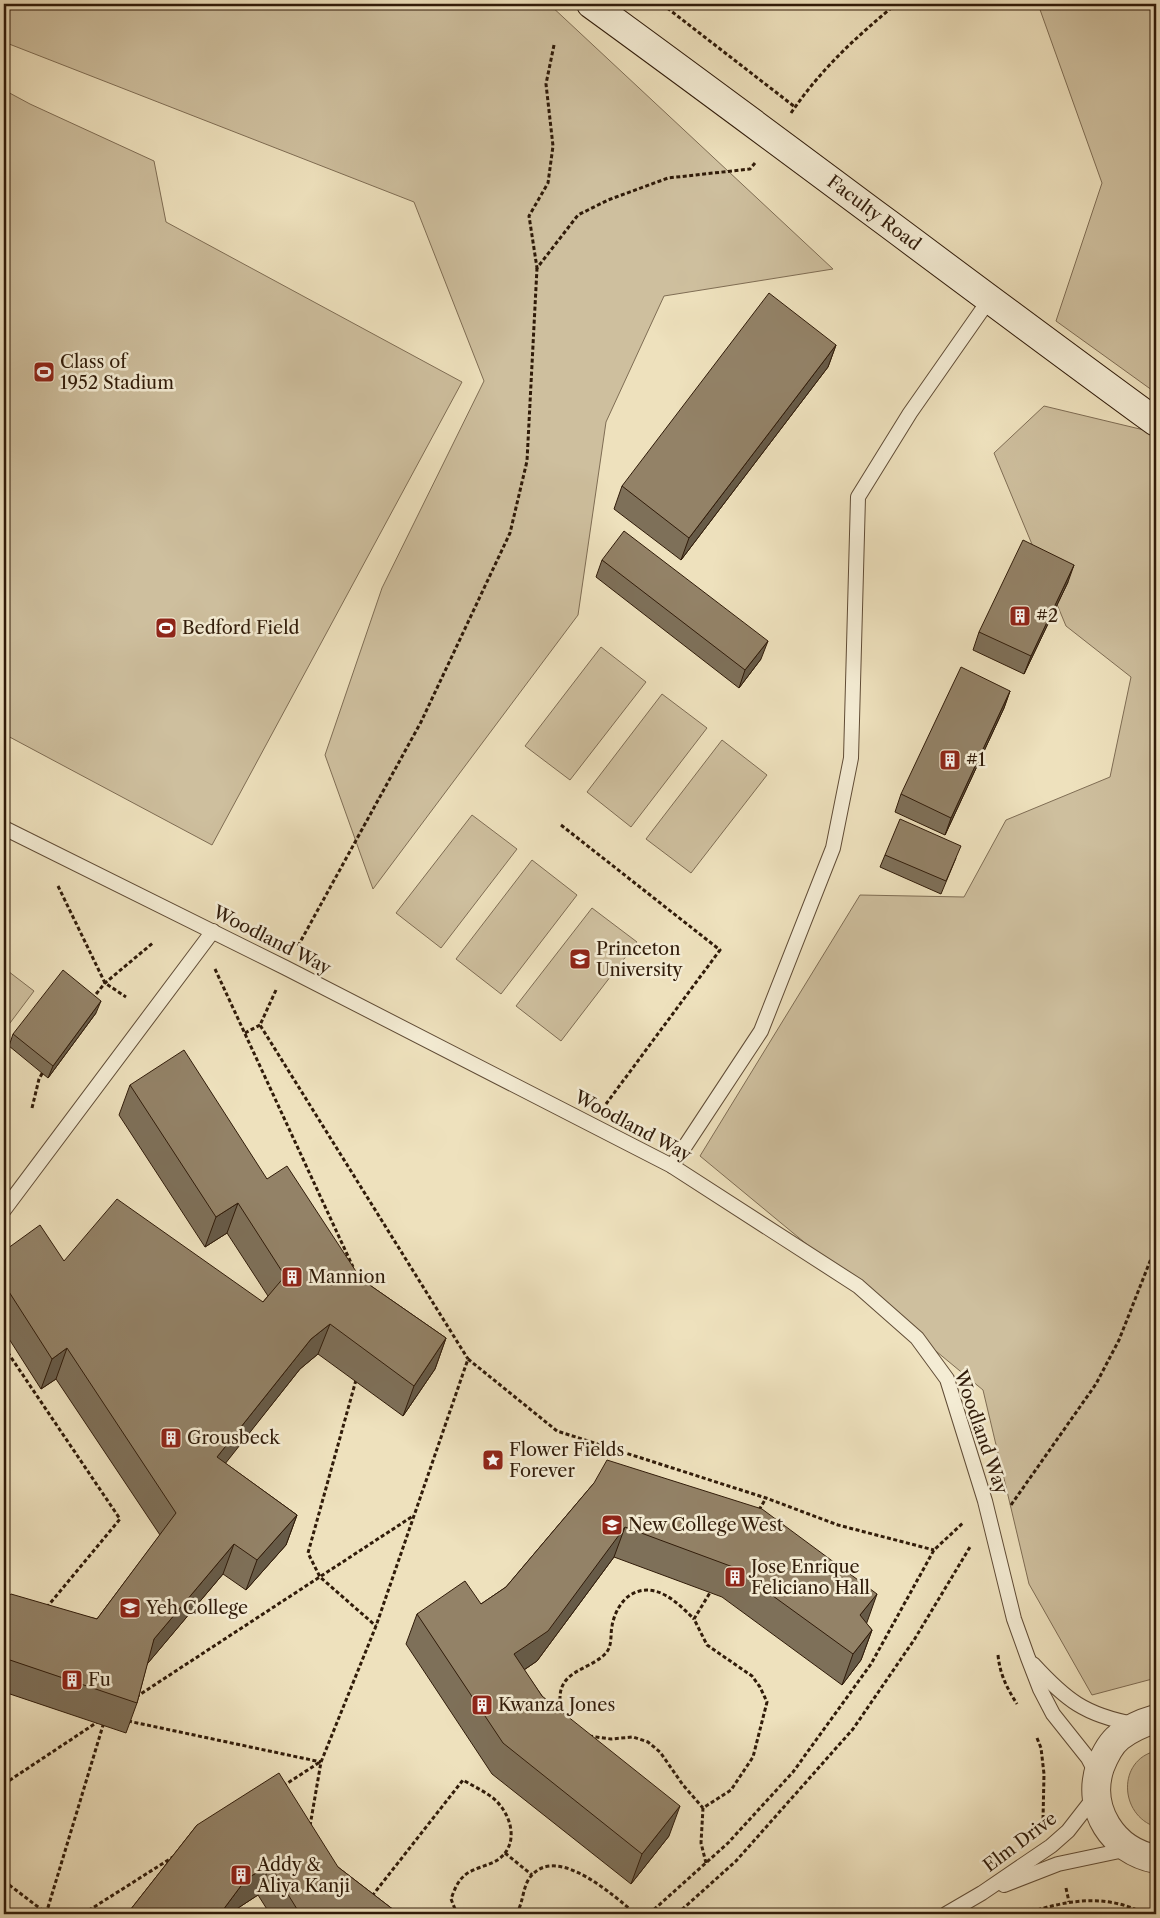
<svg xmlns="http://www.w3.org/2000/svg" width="1160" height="1918" viewBox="0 0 1160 1918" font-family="'Libre Caslon Text',serif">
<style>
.green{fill:#cebf9e;stroke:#7f6d54}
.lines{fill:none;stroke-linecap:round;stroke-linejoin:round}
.lane-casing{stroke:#604c36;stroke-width:16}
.street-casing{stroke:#604c36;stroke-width:30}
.secondary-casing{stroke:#301b09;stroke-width:30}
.path{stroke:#301b09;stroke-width:3;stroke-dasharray:4 2.5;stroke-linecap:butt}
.lane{stroke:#f4ecd4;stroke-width:14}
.street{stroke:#f4ecd4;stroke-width:28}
.secondary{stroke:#f4ecd4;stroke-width:28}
.wall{fill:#7e7059;stroke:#301b09}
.shaded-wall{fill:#675b48;stroke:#301b09}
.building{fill:#938267;stroke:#301b09}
.labels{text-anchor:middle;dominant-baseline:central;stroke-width:5;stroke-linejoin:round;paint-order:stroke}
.street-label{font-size:18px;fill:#301b09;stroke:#f4ecd4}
.poi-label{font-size:18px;fill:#301b09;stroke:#f4ecd4;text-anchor:start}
</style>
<rect width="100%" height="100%" fill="#eee1bd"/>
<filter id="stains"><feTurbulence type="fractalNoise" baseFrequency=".004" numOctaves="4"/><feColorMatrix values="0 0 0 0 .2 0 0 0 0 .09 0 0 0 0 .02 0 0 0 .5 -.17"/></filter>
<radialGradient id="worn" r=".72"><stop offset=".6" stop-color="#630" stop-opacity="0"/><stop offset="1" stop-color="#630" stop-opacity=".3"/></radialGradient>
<g class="green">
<path d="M4,4H549L833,269L664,296L606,422L578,615L373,889L325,755L382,588L484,381L414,202L4,42Z"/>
<path d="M1038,4H1156V393L1056,321L1102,183Z"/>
<path d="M4,90L30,104L154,161L166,222L462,382L212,845L4,734Z"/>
<path d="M1044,406L1144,430L1156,439V1678L1092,1695L1029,1584L983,1390L700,1156L860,895L964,897L1006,820L1110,777L1131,677L1066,626L994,453Z"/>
<path d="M601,647L646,682L570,780L525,746Z"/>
<path d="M662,694L707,728L631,827L587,792Z"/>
<path d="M722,740L767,775L691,873L646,839Z"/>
<path d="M472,815L517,849L441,948L396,913Z"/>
<path d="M532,860L577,895L501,994L456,959Z"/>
<path d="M592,908L637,942L561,1041L516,1006Z"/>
<path d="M4,968L34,991L4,1031Z"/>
<path d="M1156,1751V1827C1119,1815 1117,1760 1156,1751Z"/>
</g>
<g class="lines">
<g class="lane-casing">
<g id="lane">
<path d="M4,828L286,968L672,1166L858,1286L917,1338L947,1379L985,1501L1014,1619L1028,1658L1040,1689L1053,1714L1088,1758L1097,1775"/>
<path d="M672,1166L761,1031L833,848L851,758L858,497L910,413L989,300"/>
<path d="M4,1210L213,931"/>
<path d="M1033,1664C1066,1700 1085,1715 1134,1724"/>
<path d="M1004,1885L1058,1864L1129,1849"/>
<path d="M946,1914L982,1893L1051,1846L1068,1831L1096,1795"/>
</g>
</g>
<g class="street-casing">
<path id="street" d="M1156,1719C1142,1723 1130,1728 1119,1737C1110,1744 1104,1757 1100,1767C1086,1809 1113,1851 1156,1859"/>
</g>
<g class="secondary-casing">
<path id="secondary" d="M591,4C781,142 967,284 1156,422"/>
</g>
<g class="path">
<path d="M662,4L795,107"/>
<path d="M554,45L546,84L553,146L548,183L529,216L537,268L578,215L608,200L668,178L750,169L755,163"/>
<path d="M791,113C821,69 855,38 896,4"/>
<path d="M561,825L720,950L606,1104"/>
<path d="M58,886L105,983L126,997"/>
<path d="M298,946L421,722L510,533L527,461L537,268"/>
<path d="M215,969L353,1267"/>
<path d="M276,990L260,1025L468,1359"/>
<path d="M92,999L105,983L154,942"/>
<path d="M245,1033L260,1025"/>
<path d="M32,1108L39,1079L44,1070"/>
<path d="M4,1347L120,1519L47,1607"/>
<path d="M356,1380L308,1553L320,1577L376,1626"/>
<path d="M1011,1505L1096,1384L1119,1340L1156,1246"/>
<path d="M759,1510L766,1498"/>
<path d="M4,1595L10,1600"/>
<path d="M998,1655C1000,1675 1007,1688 1017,1704"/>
<path d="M136,1697L413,1516"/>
<path d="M561,1713C559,1708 559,1703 560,1698C560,1671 588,1670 604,1655C613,1647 610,1636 612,1626C614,1614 621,1600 632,1594C656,1581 678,1603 694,1619"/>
<path d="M128,1721L321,1762"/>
<path d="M589,1736L611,1739L633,1737L648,1742L660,1752L683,1785L703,1808"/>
<path d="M1037,1738L1041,1748L1044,1774L1043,1820"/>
<path d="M4,1784L99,1721"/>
<path d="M283,1786L320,1762"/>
<path d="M310,1826L321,1762L376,1626L468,1359L557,1431L766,1498L838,1525L934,1550"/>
<path d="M505,1853L532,1875"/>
<path d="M706,1863L701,1843L703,1808L731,1790L753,1757L767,1702L760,1687L752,1676L707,1645L694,1619L711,1591"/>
<path d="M4,1881L46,1913"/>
<path d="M1066,1888L1069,1902"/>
<path d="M372,1896L463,1780C473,1786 484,1791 493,1798C511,1813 520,1843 499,1859C489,1866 472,1868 464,1876C457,1882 454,1891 451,1899L457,1914"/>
<path d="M46,1914L104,1722"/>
<path d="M83,1914L173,1857"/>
<path d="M516,1914C524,1903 522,1885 532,1875C559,1845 615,1897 636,1914"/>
<path d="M649,1914L728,1843L793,1772L871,1664L934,1550L964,1522"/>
<path d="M677,1914L736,1861L853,1729L914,1640L970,1547"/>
<path d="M1025,1914C1065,1900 1107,1893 1145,1914"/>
</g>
<use href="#lane" class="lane"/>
<use href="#street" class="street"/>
<use href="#secondary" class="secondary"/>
</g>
<g class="wall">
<path d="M836,345L828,367L681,560L614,509L622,486Z"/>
<path d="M602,560L761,659L739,688L596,577Z"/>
<path d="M1068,582L1024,674L973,650L979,632Z"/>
<path d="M1010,691L1004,708L945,835L895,812L901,794Z"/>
<path d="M885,855L956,858L941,894L880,867Z"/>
<path d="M96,1013L48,1078L9,1046L13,1034Z"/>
<path d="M130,1085L267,1179L361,1279L446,1338L435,1369L403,1416L318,1354L300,1369L225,1463L297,1515L286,1545L246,1590L223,1574L147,1664L137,1703L126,1733L4,1692V1597L6,1598L97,1619L160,1535L56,1379L41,1389L4,1331V1251L64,1261L263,1302L268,1296L227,1233L205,1247L119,1115Z"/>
<path d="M594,1483L866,1623L872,1630L861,1660L842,1685L722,1597L614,1557L537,1661L524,1670L542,1696L669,1836L631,1884L492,1774L406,1644L417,1614L481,1604L506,1587Z"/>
<path d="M197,1825L338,1867L399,1914H270L258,1895L235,1910L232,1914H127Z"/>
</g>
<g class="shaded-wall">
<path d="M836,345L828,367L681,560L689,538Z"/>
<path d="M1074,565L1068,582L1024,674L1031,656Z"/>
<path d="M768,641L761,659L739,688L745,670Z"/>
<path d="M1010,691L1004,708L945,835L951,818Z"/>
<path d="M101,1001L96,1013L48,1078L53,1066Z"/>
<path d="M238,1203L227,1233L205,1247L216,1217Z"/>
<path d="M330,1324L318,1354L300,1369L206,1488L217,1457L311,1339Z"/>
<path d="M446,1338L435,1369L403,1416L414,1386Z"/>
<path d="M67,1348L56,1379L41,1389L52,1359Z"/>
<path d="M297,1515L286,1545L246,1590L257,1560Z"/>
<path d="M625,1527L614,1557L537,1661L503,1684L514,1654Z"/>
<path d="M234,1544L223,1574L143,1669L154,1639Z"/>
<path d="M877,1594L866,1625L860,1615Z"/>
<path d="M872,1630L861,1660L842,1685L853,1654Z"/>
<path d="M680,1806L669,1836L631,1884L642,1854Z"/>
<path d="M270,1865L258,1895L235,1910L232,1914H220L246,1879Z"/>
</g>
<g class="building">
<path d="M769,293L836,345L689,538L622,486Z"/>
<path d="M624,531L768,641L745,670L602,560Z"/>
<path d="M1023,540L1074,565L1031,656L979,632Z"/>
<path d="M961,667L1010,691L951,818L901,794Z"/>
<path d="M900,819L961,846L946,881L885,855Z"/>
<path d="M63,970L101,1001L53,1066L13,1034Z"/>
<path d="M184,1050L267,1179L287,1166L361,1279L446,1338L414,1386L330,1324L311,1339L217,1457L297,1515L257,1560L234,1544L154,1639L137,1703L4,1658V1597L6,1598L11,1594L97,1619L176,1513L67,1348L52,1359L4,1284V1251L40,1225L64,1261L117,1199L263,1302L285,1276L238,1203L216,1217L130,1085Z"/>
<path d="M607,1460L762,1509L877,1594L860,1615L872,1630L853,1654L733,1567L625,1527L548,1631L514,1654L542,1696L680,1806L642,1854L503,1743L417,1614L465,1581L481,1604L506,1587L594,1483Z"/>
<path d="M279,1773L338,1867L399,1914H300L270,1865L246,1879L220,1914H127L197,1825Z"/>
</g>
<defs>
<g id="stadium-square" transform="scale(1.125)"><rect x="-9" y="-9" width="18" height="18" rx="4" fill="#8f2418" stroke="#f4ecd4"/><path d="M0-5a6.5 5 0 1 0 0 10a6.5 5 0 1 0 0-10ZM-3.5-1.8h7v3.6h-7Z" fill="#fff"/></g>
<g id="building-square" transform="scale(1.125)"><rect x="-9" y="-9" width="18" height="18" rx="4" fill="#8f2418" stroke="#f4ecd4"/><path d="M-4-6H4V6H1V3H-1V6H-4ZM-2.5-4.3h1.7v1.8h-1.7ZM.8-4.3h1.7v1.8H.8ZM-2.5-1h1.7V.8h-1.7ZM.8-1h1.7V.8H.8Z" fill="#fff"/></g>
<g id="university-square" transform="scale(1.125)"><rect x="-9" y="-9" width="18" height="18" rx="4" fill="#8f2418" stroke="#f4ecd4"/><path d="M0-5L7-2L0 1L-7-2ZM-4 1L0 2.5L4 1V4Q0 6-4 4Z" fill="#fff"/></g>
<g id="sight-square" transform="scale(1.125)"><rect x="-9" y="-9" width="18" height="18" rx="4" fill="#8f2418" stroke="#f4ecd4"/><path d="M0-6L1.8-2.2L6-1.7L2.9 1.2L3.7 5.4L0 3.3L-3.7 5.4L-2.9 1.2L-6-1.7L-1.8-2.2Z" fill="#fff"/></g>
</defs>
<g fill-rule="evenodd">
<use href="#stadium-square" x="44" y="372"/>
<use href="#building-square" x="1020" y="616"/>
<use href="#stadium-square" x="166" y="628"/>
<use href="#building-square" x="950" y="760"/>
<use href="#university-square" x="580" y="959"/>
<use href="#building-square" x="292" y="1277"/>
<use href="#building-square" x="171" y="1438"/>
<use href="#sight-square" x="493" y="1460"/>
<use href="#university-square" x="612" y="1525"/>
<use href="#building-square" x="735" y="1577"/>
<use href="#university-square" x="130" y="1608"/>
<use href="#building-square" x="72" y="1680"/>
<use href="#building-square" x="482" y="1705"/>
<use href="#building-square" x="241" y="1875"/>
</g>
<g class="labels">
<g class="street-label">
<text transform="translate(874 213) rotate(37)">Faculty Road</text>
<text transform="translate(272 940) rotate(27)">Woodland Way</text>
<text transform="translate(633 1126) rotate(28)">Woodland Way</text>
<text transform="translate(981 1432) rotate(71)">Woodland Way</text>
<text transform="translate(1020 1842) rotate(-37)">Elm Drive</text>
</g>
<g class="poi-label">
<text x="60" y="362">Class of<tspan x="60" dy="21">1952 Stadium</tspan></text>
<text x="1036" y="616">#2</text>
<text x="182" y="628">Bedford Field</text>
<text x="966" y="760">#1</text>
<text x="596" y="949">Princeton<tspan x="596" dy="21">University</tspan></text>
<text x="308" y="1277">Mannion</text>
<text x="187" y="1438">Grousbeck</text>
<text x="509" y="1450">Flower Fields<tspan x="509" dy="21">Forever</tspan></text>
<text x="628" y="1525">New College West</text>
<text x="751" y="1567">Jose Enrique<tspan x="751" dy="21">Feliciano Hall</tspan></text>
<text x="146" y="1608">Yeh College</text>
<text x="88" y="1680">Fu</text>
<text x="498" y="1705">Kwanza Jones</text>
<text x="257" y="1865">Addy &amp;<tspan x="257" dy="21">Aliya Kanji</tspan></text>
</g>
</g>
<rect width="1160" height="1918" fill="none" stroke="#eee1bd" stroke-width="20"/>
<rect x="5" y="5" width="1150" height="1908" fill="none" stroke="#301b09" stroke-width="2.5"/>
<rect x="10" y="10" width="1140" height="1898" fill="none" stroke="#301b09"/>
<rect width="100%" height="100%" filter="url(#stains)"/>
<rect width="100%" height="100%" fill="url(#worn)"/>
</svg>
